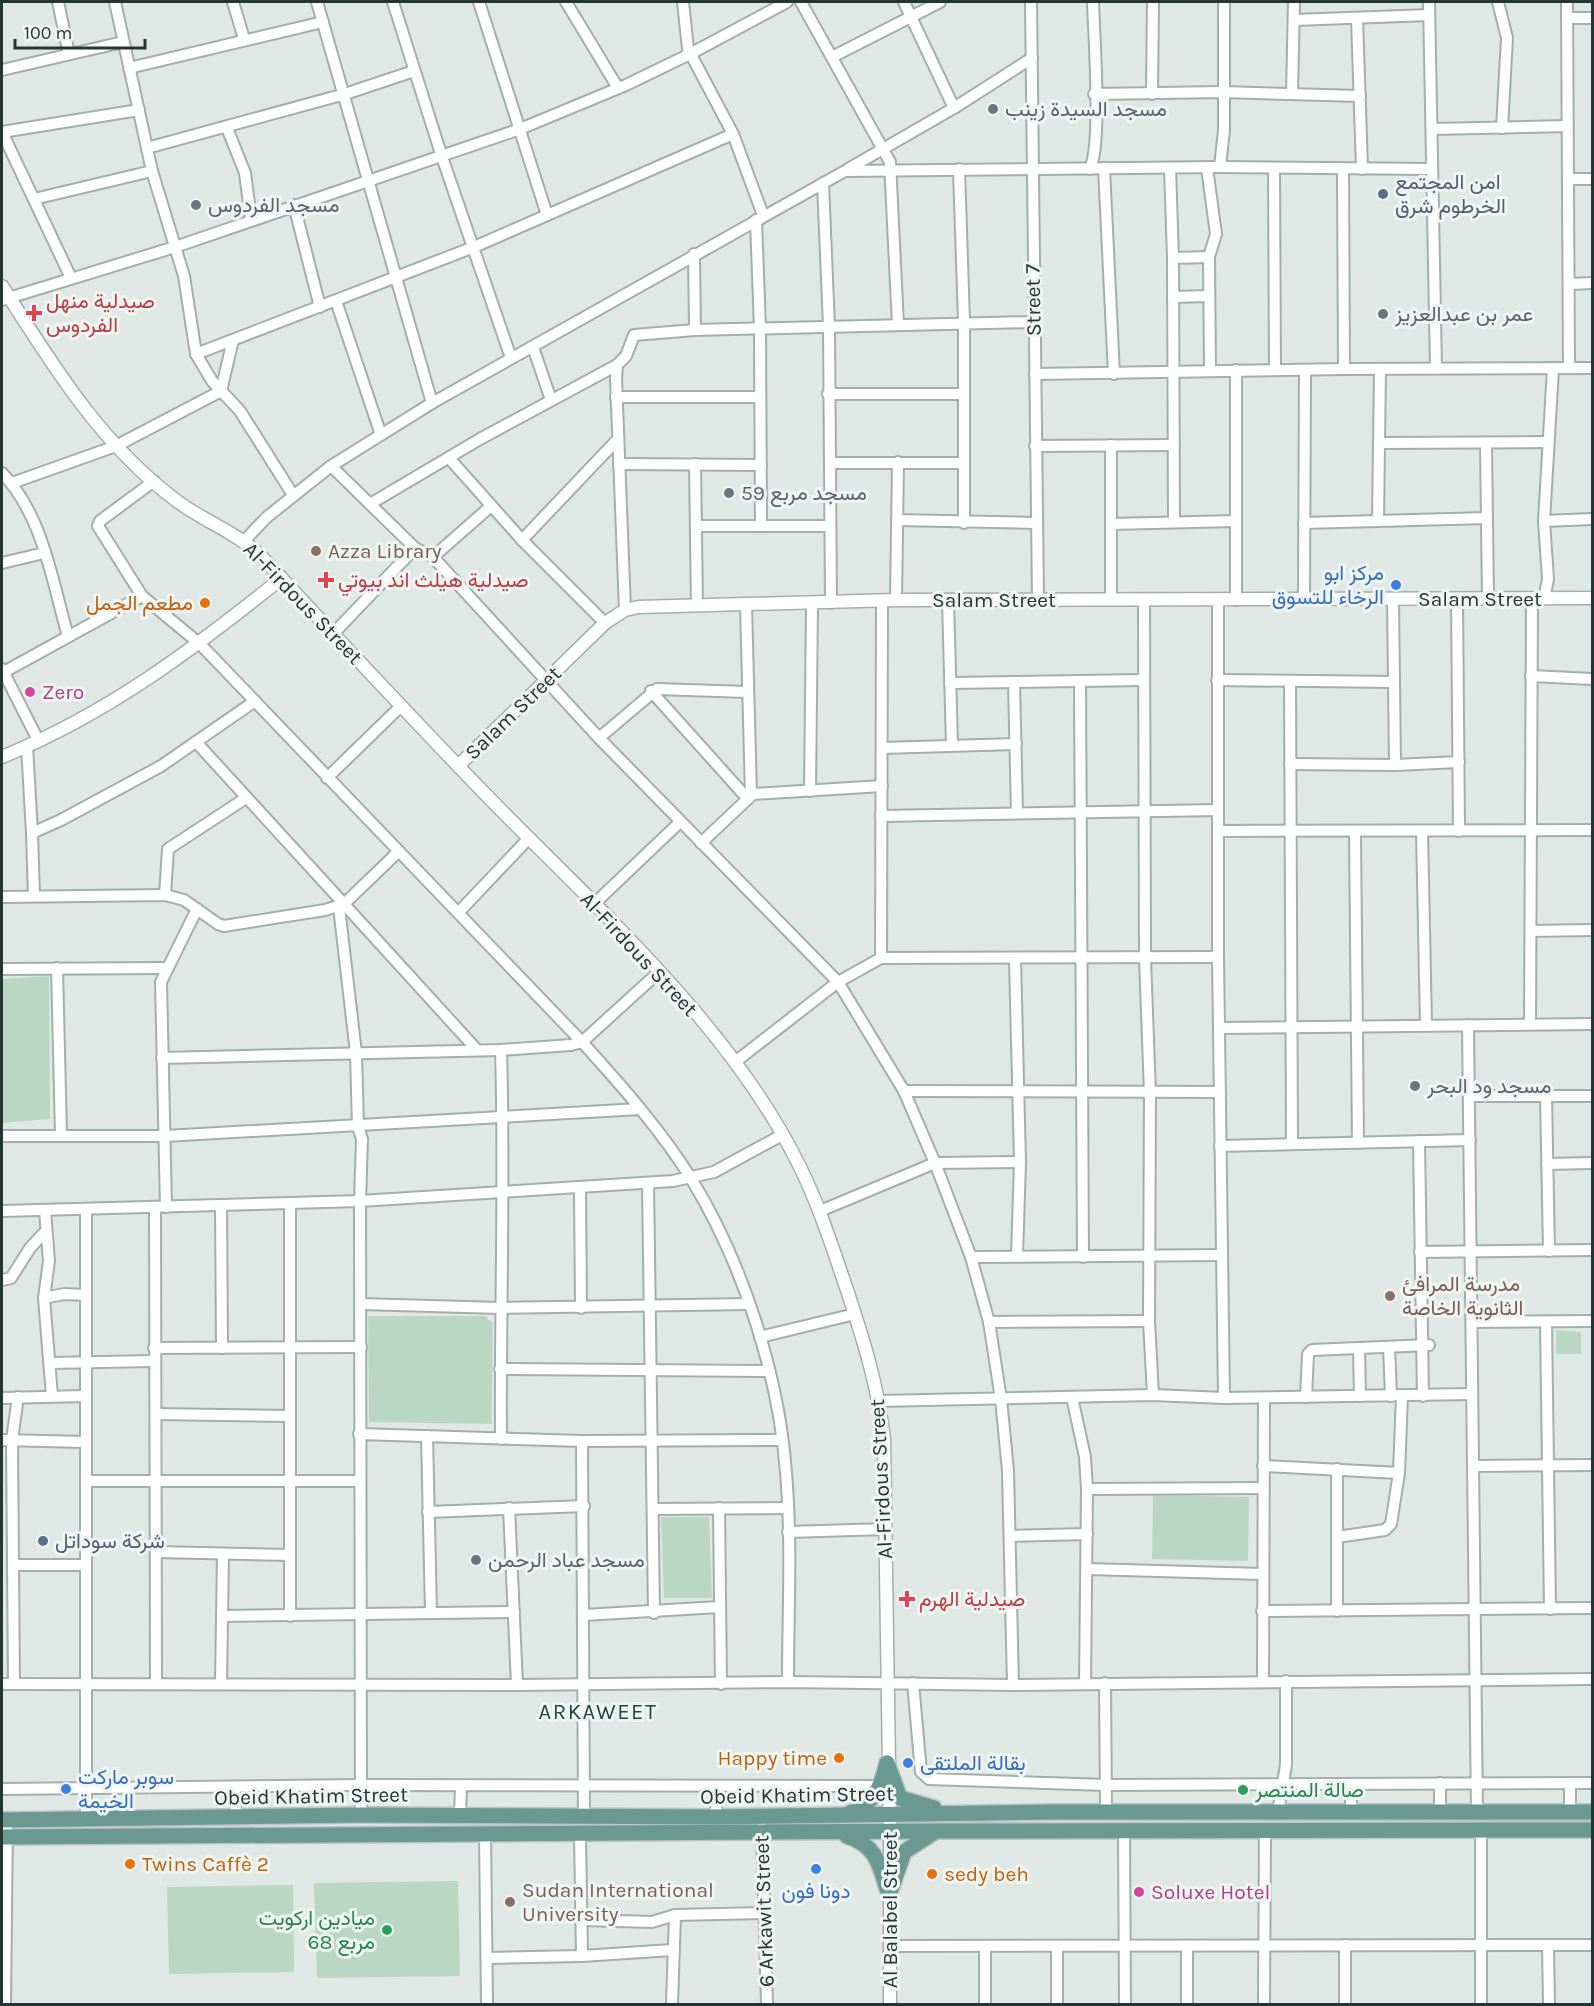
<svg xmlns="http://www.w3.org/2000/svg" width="1594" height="2006" viewBox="0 0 1594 2006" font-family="Karla,Vazirmatn,sans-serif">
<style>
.green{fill:#bad7c4}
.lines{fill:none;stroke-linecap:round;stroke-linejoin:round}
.minor-casing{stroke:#a3afac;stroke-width:14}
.tertiary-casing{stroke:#a3afac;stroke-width:15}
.primary-casing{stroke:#bdc3c2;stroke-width:18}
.minor{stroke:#fff;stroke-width:10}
.tertiary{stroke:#fff;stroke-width:12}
.primary{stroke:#699990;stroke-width:15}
.worship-dot{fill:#6b7280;stroke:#eff5f3;stroke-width:2}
.service-dot{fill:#5c6f8a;stroke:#eff5f3;stroke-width:2}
.health-dot{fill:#e0444e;stroke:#eff5f3;stroke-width:2}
.education-dot{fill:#8d6e63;stroke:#eff5f3;stroke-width:2}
.shop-dot{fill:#3f7fe0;stroke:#eff5f3;stroke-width:2}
.food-dot{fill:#e8710a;stroke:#eff5f3;stroke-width:2}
.hotel-dot{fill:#d1479c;stroke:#eff5f3;stroke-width:2}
.leisure-dot{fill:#2e9e5b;stroke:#eff5f3;stroke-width:2}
.labels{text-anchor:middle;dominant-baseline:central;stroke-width:6;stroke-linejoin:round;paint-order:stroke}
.worship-label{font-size:21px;fill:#5b616d;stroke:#eff5f3;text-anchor:start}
.service-label{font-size:21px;fill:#4e5e75;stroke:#eff5f3;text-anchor:start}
.street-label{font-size:21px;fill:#223632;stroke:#eff5f3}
.health-label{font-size:21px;fill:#be3a42;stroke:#eff5f3;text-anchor:start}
.education-label{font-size:21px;fill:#785e54;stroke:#eff5f3;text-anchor:start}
.shop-label{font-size:21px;fill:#366cbe;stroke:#eff5f3;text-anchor:start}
.food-label{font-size:21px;fill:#c56008;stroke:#eff5f3;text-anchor:end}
.hotel-label{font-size:21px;fill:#b23c85;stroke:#eff5f3;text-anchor:start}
.leisure-label{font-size:21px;fill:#27864d;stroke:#eff5f3;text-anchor:start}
.neighbourhood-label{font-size:22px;letter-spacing:1.5px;fill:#21453f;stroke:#eff5f3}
</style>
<rect width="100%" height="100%" fill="#dfe8e5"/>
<g class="green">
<path d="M49,976L50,1119L2,1123V979Z"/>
<path d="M368,1316H485C487,1318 490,1320 492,1323C494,1327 491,1410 492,1424L369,1422Z"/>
<path d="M1556,1330L1581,1332V1354H1556Z"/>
<path d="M1153,1495L1249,1497L1248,1561L1152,1559Z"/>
<path d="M661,1517H709L712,1598H664Z"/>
<path d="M458,1881L460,1976L317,1978L314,1883Z"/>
<path d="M293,1885L294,1972L169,1974L167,1887Z"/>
</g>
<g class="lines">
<g class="minor-casing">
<g id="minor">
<path d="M58,2L69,54"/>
<path d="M115,2L152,171L184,276L196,354L212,381L240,411L293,495"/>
<path d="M233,2L244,39"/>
<path d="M317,2L432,403"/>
<path d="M393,2L441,154L511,358"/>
<path d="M479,2L547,215"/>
<path d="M566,2L618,88"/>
<path d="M683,2L688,49L733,134L763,215"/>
<path d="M801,2L890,162L898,325"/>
<path d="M904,2L954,108"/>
<path d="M1031,2L1038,599"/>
<path d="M1429,2L1436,368"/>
<path d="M1498,2L1507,38L1502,128"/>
<path d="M1567,2L1569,368"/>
<path d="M1357,18L1362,169"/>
<path d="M1567,18H1592"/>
<path d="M1294,20L1429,15"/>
<path d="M832,57L940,2"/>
<path d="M129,68L323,22"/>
<path d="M2,70L123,42"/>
<path d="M1094,94L1222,92L1360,96"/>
<path d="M1152,94L1153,2"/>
<path d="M1292,94L1294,2"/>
<path d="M227,128L245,173L251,219"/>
<path d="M1432,129L1567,126"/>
<path d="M2,132L71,278"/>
<path d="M2,132L139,110"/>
<path d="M147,148L345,94L414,71"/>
<path d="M1220,167L1224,130V2"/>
<path d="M1104,168L1114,374"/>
<path d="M1170,168L1173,258L1174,522"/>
<path d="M1207,168L1216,234L1209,257L1210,371"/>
<path d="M848,169L954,108L1032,58"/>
<path d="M959,169L964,322V523"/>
<path d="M1090,169C1102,143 1094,36 1093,2"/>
<path d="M1274,169L1275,370"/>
<path d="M1343,170L1344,369"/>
<path d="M1569,179H1592"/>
<path d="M823,183L829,327L831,603"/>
<path d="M34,199L152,171"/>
<path d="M294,205L320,307"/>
<path d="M756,220L760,329L761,526"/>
<path d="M694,254L695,330"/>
<path d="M1173,258L1209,257"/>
<path d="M1570,284L1592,283"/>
<path d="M1173,297L1209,296"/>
<path d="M2,300L175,247L520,129L626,85L690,54L787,2"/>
<path d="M336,301L381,435"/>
<path d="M533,347L551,400"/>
<path d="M196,354L474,247L733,134"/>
<path d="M1035,374L1344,369L1592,368"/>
<path d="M828,394H963"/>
<path d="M616,397H760"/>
<path d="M1379,443L1548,442"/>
<path d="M1486,443L1488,599"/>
<path d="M1111,445V599"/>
<path d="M1035,446L1174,445"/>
<path d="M449,458L522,540L605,623"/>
<path d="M830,463H964"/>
<path d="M619,464L761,465"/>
<path d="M695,464L697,606"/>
<path d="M331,466L415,548L433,557L599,738L838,982L904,1091L935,1163L971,1257L989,1322L1001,1399L1008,1471L1013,1685"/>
<path d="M2,473C43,515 52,581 68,636"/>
<path d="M154,481L100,521L98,526L142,596L200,644L582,1042C621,1085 661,1130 692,1180C743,1264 779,1375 786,1473C792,1542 788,1613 788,1682"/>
<path d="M12,483L116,446L221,391L233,340"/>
<path d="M370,504L480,439L617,365"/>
<path d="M897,520L1037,523"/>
<path d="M1378,521L1380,369"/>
<path d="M1544,521L1592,519"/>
<path d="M1304,523L1486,518"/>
<path d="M1111,524L1236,521"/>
<path d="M696,526H830"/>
<path d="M245,540L267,517L331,466L432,403L845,171L1220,167L1432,169"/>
<path d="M522,540L617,440"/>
<path d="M433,557L491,506"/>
<path d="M2,563L44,553"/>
<path d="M1393,599L1395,765"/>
<path d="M1457,599L1459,831"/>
<path d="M1544,599L1548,579L1544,521L1553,369"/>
<path d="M896,600L898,462"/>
<path d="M1144,600L1145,959L1150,1093L1149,1321L1153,1395"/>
<path d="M1236,600V370"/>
<path d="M1304,600L1305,370"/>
<path d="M948,601L952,745"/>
<path d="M1218,601V957L1224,1398"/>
<path d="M746,605L751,795"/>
<path d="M625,610L616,379L617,365L626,356L634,335L695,330L1033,322"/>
<path d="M333,634L415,548"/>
<path d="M2,669L38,740"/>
<path d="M2,673L142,596"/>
<path d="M1531,676L1592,679"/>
<path d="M1217,680L1393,682"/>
<path d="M1080,681L1083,1257"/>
<path d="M1014,682L1017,813"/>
<path d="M1290,682L1292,1144"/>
<path d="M950,683L1143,680"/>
<path d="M651,691L747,798"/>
<path d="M599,738L657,689L747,692"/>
<path d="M27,746L32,833"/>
<path d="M882,748L1016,744"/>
<path d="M1290,764L1395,765L1459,762"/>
<path d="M327,778L401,706"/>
<path d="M810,791L812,604"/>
<path d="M881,816L1218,810"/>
<path d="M1219,831L1592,830"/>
<path d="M1422,831L1426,1025"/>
<path d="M1355,833L1358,1143"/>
<path d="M701,843L753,794L882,786"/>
<path d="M398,852L344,904L477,1050"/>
<path d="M165,895L168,849L246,798"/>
<path d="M34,896L32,833L61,820L161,766L255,701"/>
<path d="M2,897L165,895L184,900L218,924L224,926L325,910L344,904L196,742"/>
<path d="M594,904L680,822"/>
<path d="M339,907L356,1053L358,1127L362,1139L360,1201L361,1815"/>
<path d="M459,912L529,838"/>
<path d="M1531,931L1592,930"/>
<path d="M881,958L882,601"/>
<path d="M1015,959L1020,1162L1017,1256"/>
<path d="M57,968L61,1135"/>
<path d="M2,969L166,968"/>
<path d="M1530,1024L1532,598"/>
<path d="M1468,1025L1477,1814"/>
<path d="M1220,1028L1592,1024"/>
<path d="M162,1058L501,1050L571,1045L582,1042L659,972"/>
<path d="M735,1062L838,982L881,958L1218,957"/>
<path d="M904,1091L1220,1092"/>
<path d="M1469,1096H1592"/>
<path d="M1546,1096L1549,1251"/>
<path d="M2,1136H165L640,1109"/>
<path d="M1419,1141L1423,1396"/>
<path d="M1220,1146L1470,1140"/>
<path d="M1547,1164L1592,1163"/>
<path d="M648,1183L654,1613"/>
<path d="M580,1188L581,1308"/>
<path d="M221,1205L222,1348"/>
<path d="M166,1207L161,982L197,909"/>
<path d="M155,1208L156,1684"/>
<path d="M45,1210L49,1261L44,1298L52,1396"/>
<path d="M2,1211L360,1201L673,1181L714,1172L782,1135"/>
<path d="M820,1211L935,1163L1020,1162"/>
<path d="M1420,1252L1592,1250"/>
<path d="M971,1257L1222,1255"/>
<path d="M2,1280L11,1278L30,1248L44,1233"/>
<path d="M44,1298L64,1294L86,1295"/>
<path d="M361,1304L500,1308L748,1304"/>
<path d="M989,1322L1149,1321"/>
<path d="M1472,1322L1592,1321"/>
<path d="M1546,1322L1550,1609"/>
<path d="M760,1337L855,1314"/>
<path d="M1389,1347L1391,1396"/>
<path d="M154,1348L361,1347"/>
<path d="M1359,1349L1360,1396"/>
<path d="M50,1363L154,1361"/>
<path d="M500,1369L769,1371"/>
<path d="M1072,1397L1085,1457L1087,1489L1085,1684"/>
<path d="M1306,1397L1308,1354L1312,1350L1429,1345"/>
<path d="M2,1398L86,1396"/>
<path d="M879,1401L1153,1395L1224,1398L1472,1394"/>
<path d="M156,1414L290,1416"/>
<path d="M359,1434L582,1441L782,1440"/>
<path d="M427,1436L431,1612"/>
<path d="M501,1439C500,1309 505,1180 501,1050"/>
<path d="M2,1440L85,1442"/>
<path d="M582,1441L584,1817"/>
<path d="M1263,1466L1399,1473"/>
<path d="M1473,1466L1592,1465"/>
<path d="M86,1481H358"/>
<path d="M1087,1489L1263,1488"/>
<path d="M509,1508L517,1685"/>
<path d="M719,1508L721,1684"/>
<path d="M653,1509L788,1508"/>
<path d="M428,1512L584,1506"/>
<path d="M788,1532L886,1529"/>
<path d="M1011,1536L1087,1534"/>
<path d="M1337,1537L1385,1530L1391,1524L1399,1473L1402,1396"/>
<path d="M156,1552L289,1555"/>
<path d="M13,1565H85"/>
<path d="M1088,1569L1262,1574"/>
<path d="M1262,1611L1592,1608"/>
<path d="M1337,1611V1469"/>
<path d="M584,1615L719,1607"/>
<path d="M222,1616L514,1612"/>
<path d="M290,1616V1204"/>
<path d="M1263,1681L1264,1398"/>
<path d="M221,1683L223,1555"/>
<path d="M913,1683L921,1772L929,1779L1106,1785L1592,1783"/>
<path d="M1105,1683L1106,1813"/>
<path d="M2,1684L517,1685L788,1682L1013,1685L1592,1679"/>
<path d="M14,1684L12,1440L18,1397"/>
<path d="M716,1786V1817"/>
<path d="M235,1787L236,1818"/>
<path d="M2,1789L361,1785L881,1786"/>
<path d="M1278,1812L1286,1765V1681"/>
<path d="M1351,1813V1784"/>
<path d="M1570,1813V1783"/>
<path d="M1440,1814V1783"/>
<path d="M460,1815L461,1786"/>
<path d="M86,1819V1210"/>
<path d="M762,1828L767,2004"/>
<path d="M1124,1830L1125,2004"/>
<path d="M485,1834L487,2004"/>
<path d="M580,1834L582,1956"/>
<path d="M582,1920L652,1922L675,1915L766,1913"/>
<path d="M1345,1945V2004"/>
<path d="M1548,1945L1549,2004"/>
<path d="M890,1946L1592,1945"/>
<path d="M1057,1946V2004"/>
<path d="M487,1958L582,1956L672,1950"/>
<path d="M5,2004L7,1820"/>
<path d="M672,2004L675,1915"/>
<path d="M985,2004V1946"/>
<path d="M1187,2004V1946"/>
<path d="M1264,2004L1265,1830"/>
<path d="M1481,2004V1829"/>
</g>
</g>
<g class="tertiary-casing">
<g id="tertiary">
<path d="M2,286C52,364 101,445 177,501C205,522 236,532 261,556C338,639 414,721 493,802C600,911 731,1027 799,1165C818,1203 831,1243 845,1284C862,1335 878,1385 884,1439L890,1832V2004"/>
<path d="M2,757C109,713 192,650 282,578"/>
<path d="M458,766L605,623L625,610L639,607L896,600L1592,598"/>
</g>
</g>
<g class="primary-casing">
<g id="primary">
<path d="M887,1763L900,1798L934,1808"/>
<path d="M848,1814C874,1804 881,1788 887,1763"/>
<path d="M2,1820L361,1815L716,1817L1053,1812H1592"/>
<path d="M847,1836C878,1846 880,1867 889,1895"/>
<path d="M2,1837L937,1831L1592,1830"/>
<path d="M889,1895L904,1852L933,1833"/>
</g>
</g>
<use href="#minor" class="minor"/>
<use href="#tertiary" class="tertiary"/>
<use href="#primary" class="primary"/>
</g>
<g class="worship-dot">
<circle cx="993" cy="109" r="6"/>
<circle cx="196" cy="205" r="6"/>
<circle cx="1383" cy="314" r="6"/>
<circle cx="729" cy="493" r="6"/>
<circle cx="1415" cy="1086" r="6"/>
<circle cx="476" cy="1560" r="6"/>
</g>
<g class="service-dot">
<circle cx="1383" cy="194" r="6"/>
<circle cx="43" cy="1541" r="6"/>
</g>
<g class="health-dot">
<path d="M31 304h6v6h6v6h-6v6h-6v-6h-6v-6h6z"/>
<path d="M323 571h6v6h6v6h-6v6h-6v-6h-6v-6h6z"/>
<path d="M904 1590h6v6h6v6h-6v6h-6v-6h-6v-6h6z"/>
</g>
<g class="education-dot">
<circle cx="316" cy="551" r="6"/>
<circle cx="1390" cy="1296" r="6"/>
<circle cx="510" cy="1902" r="6"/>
</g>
<g class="shop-dot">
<circle cx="1396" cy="585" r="6"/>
<circle cx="908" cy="1763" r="6"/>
<circle cx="66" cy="1789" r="6"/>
<circle cx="816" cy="1869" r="6"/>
</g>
<g class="food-dot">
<circle cx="205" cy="603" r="6"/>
<circle cx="839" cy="1758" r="6"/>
<circle cx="130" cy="1864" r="6"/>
<circle cx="932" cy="1874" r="6"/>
</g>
<g class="hotel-dot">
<circle cx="30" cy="692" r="6"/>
<circle cx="1139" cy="1892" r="6"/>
</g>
<g class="leisure-dot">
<circle cx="1243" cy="1790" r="6"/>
<circle cx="387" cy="1930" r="6"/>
</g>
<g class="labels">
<g class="worship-label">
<text x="1005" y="109">مسجد السيدة زينب</text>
<text x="208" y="205">مسجد الفردوس</text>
<text x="1395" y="314">عمر بن عبدالعزيز</text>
<text x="741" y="493">مسجد مربع 59</text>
<text x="1427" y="1086">مسجد ود البحر</text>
<text x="488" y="1560">مسجد عباد الرحمن</text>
</g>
<g class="service-label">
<text x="1395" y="182">امن المجتمع<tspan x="1395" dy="24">الخرطوم شرق</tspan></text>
<text x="55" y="1541">شركة سوداتل</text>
</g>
<g class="street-label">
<text transform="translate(1033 300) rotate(-91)">Street 7</text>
<text x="1480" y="599">Salam Street</text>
<text x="994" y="600">Salam Street</text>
<text transform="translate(303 603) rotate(46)">Al-Firdous Street</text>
<text transform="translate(513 713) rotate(-44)">Salam Street</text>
<text transform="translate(639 954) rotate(47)">Al-Firdous Street</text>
<text transform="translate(881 1479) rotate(-93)">Al-Firdous Street</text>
<text transform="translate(797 1795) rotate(-1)">Obeid Khatim Street</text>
<text transform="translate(311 1796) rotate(-1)">Obeid Khatim Street</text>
<text transform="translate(890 1910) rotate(-90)">Al Balabel Street</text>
<text transform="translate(764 1911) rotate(-92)">6 Arkawit Street</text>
</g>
<g class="health-label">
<text x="46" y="301">صيدلية منهل<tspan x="46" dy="24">الفردوس</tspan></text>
<text x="338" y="580">صيدلية هيلث اند بيوتي</text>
<text x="919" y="1599">صيدلية الهرم</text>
</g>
<g class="education-label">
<text x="328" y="551">Azza Library</text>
<text x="1402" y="1284">مدرسة المرافئ<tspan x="1402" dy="24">الثانوية الخاصة</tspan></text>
<text x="522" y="1890">Sudan International<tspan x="522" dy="24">University</tspan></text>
</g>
<g class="shop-label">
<text x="1384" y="573" text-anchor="end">مركز ابو<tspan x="1384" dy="24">الرخاء للتسوق</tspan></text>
<text x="920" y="1763">بقالة الملتقى</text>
<text x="78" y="1777">سوبر ماركت<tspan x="78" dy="24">الخيمة</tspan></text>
<text x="816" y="1891" text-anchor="middle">دونا فون</text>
</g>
<g class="food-label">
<text x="193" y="603">مطعم الجمل</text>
<text x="827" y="1758">Happy time</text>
<text x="142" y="1864" text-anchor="start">Twins Caffè 2</text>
<text x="944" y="1874" text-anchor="start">sedy beh</text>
</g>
<g class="hotel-label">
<text x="42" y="692">Zero</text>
<text x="1151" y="1892">Soluxe Hotel</text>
</g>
<g class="leisure-label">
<text x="1255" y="1790">صالة المنتصر</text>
<text x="375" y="1918" text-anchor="end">ميادين اركويت<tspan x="375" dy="24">مربع 68</tspan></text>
</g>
<g class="neighbourhood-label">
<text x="598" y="1712">ARKAWEET</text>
</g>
</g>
<rect width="1594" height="2006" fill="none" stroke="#223632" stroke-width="6"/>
<path d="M15 39v9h130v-9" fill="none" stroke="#223632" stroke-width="3"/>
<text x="24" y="39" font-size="18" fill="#223632" stroke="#eff5f3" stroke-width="4.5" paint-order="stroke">100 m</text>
</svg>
